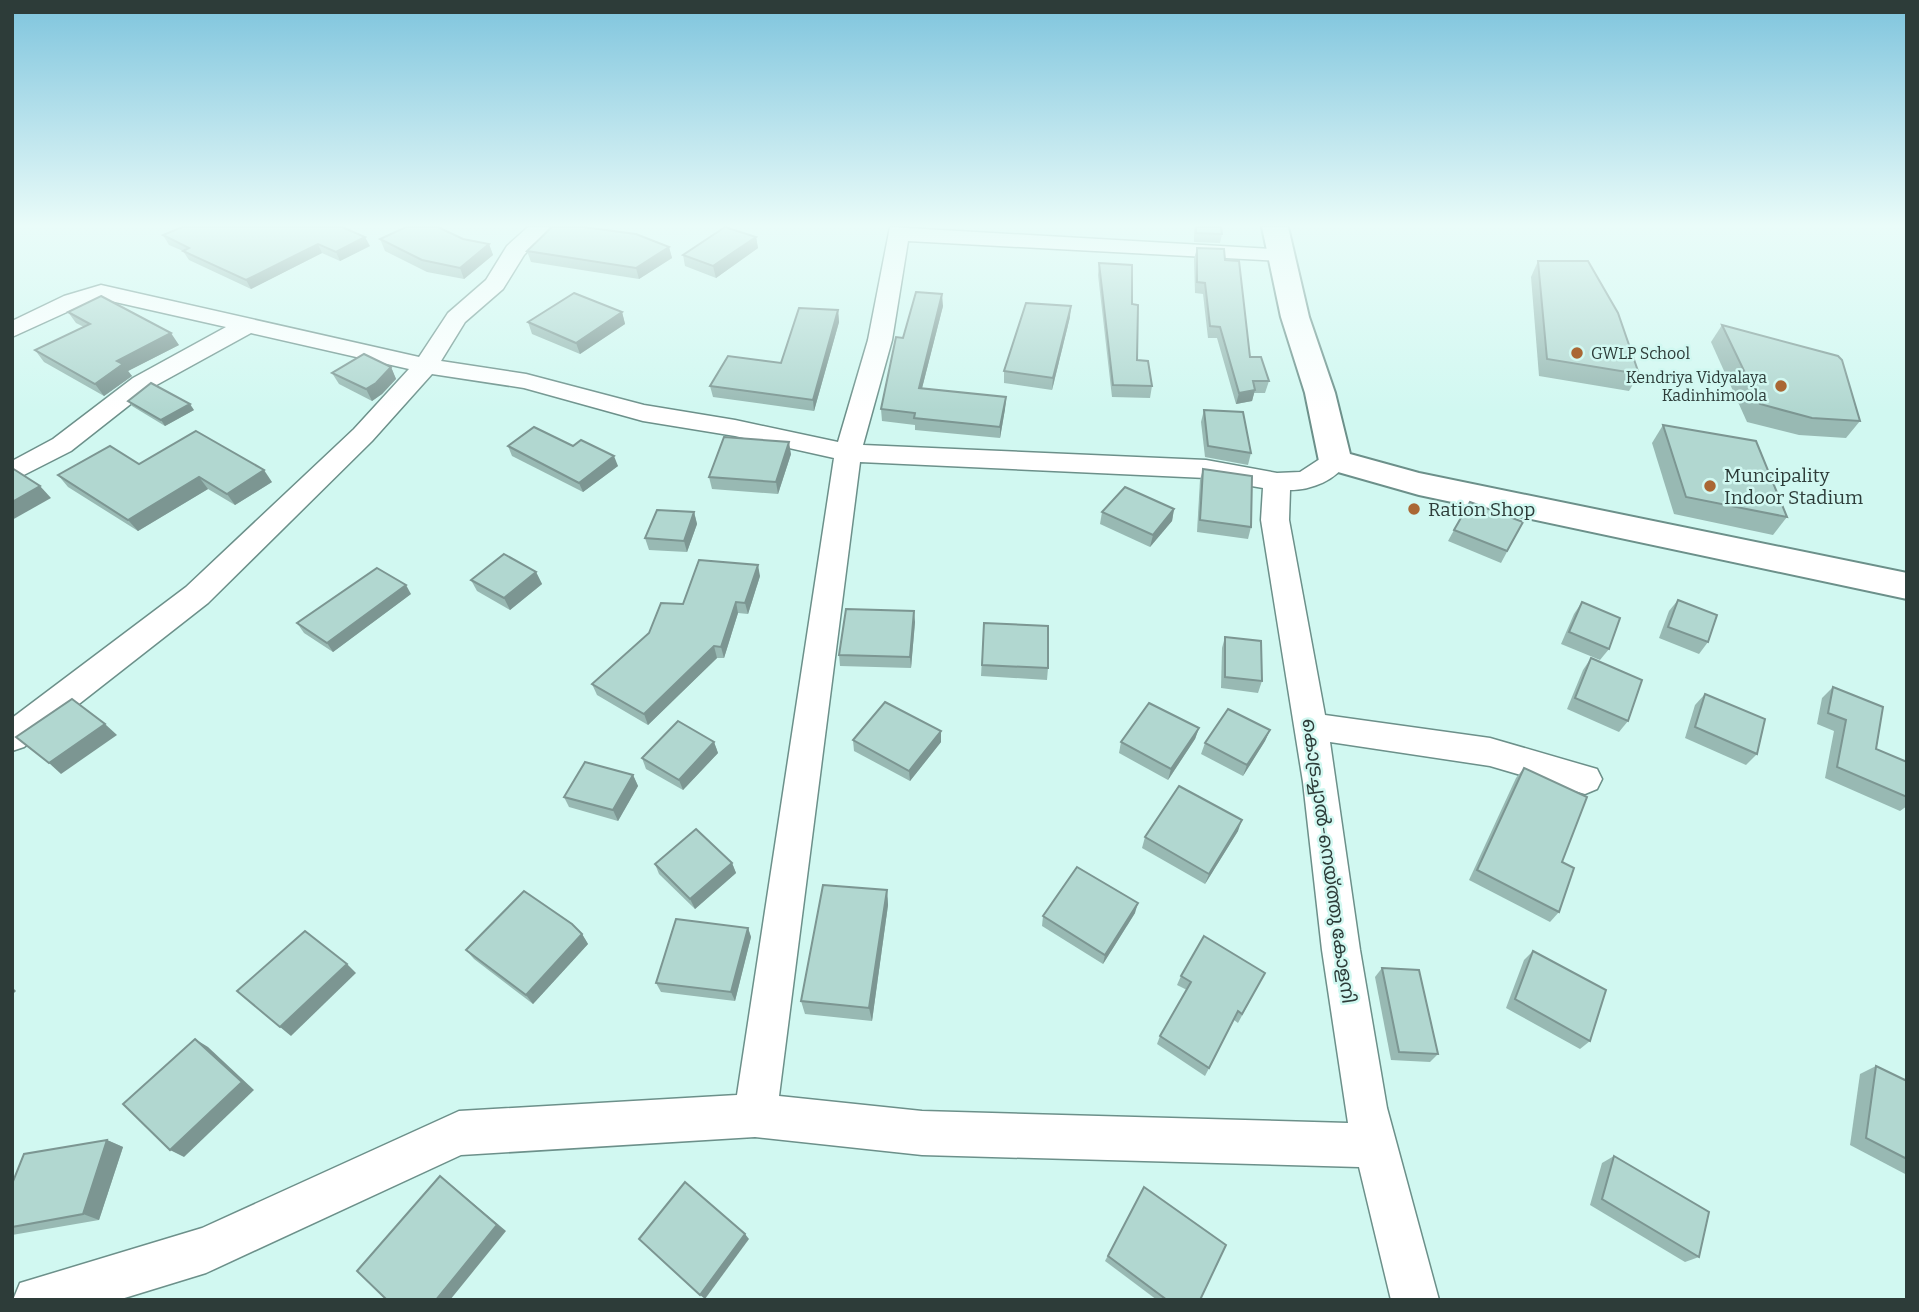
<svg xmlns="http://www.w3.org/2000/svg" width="1919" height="1312" viewBox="0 0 1919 1312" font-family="Bitter,'Noto Sans Malayalam',serif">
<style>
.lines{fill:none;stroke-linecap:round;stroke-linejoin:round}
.street-casing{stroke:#6c908a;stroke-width:3}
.secondary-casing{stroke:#6c908a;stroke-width:4}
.street{fill:#fff;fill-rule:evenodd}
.secondary{fill:#fff;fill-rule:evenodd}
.wall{fill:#98b9b3}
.shaded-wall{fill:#7c9692}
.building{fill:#b1d7d0;stroke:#7c9692;stroke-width:2}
.poi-dot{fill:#aa6734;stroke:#d1f8f1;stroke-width:2.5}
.labels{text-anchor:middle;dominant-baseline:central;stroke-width:5;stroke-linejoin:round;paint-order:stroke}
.far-poi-label{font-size:16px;fill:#2d3c39;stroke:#d1f8f1;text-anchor:start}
.poi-label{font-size:19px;fill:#2d3c39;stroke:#d1f8f1;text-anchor:start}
.street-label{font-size:19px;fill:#2d3c39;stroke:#d1f8f1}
</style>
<rect width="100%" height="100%" fill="#d1f8f1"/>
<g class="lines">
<g class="street-casing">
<path id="street" d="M528,227H550L524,255L503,289L465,322L441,361L526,374L644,405L735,420L838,442L868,340L890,227L1289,250L1292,255L1289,260L1281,261L908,241L892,340L863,445L1206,460L1277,473L1300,472L1326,455L1335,452L1344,455L1348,461C1336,480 1312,490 1290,490L1289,520L1325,715L1490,738L1597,769L1602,779L1597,789L1585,794L1490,766L1330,742L1360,950L1387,1108L1439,1300H1391L1359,1167L922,1155L755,1137L461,1155L206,1273L118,1300H13L20,1283L202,1228L459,1111L737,1095L834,458L735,436L643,421L524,388L432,374L372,441L208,603L24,747L12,751V718L186,587L354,429L409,369L251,333L151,388L71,451L12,481V461L53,439L133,378L226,327L102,299L80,306L12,337V321L64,296L101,285L419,357L448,313L486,280L507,246ZM860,462L1206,478L1263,488L1261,520L1303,782L1322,950L1348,1123L922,1111L779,1096Z"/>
</g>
<g class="secondary-casing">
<path id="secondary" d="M1262,227H1288L1309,317L1335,393L1350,454L1419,473L1907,573V599L1419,495L1324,468L1319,461L1305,393L1281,317Z"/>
</g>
<use href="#street" class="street"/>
<use href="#secondary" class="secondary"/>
</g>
<g class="wall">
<path d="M1194,227H1221L1222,234L1220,243L1194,242Z"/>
<path d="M163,235L370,246L340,261L322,253L251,289L189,260L183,251L169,245Z"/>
<path d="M756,237L758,248L716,278L685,266L683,255Z"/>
<path d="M380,239H463L489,244L493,255L464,279L427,272L385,251Z"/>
<path d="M669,247L672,258L639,279L531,262L527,251Z"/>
<path d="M1197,248L1225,260L1250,357L1269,381L1265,393H1254L1252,401L1236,404L1217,338H1208L1203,294L1195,293L1194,259Z"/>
<path d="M1538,261L1639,374L1629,391L1539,376L1531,277Z"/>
<path d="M1099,263L1132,304L1137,360L1152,386L1150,398L1112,397L1098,275Z"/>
<path d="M943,306L922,388L1006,397L1005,409L1000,438L915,430V425L882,421L881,409L903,338Z"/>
<path d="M838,310L839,322L814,411L713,397L710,386L781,363Z"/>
<path d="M68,312L179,345L128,371L132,376L104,396L44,362L35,350L84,327L76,323Z"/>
<path d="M622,312L625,324L580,354L532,334L528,322Z"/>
<path d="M1070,317L1052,390L1004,383V371Z"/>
<path d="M1722,325L1860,421L1846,438L1799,435L1747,422L1711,342Z"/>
<path d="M391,367L396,379L382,394L372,401L339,384L332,373Z"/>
<path d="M128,401L194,410L165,426L132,406Z"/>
<path d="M1204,410L1251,453L1248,465L1205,457L1201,422Z"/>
<path d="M1663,425L1787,517L1773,535L1674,514L1652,443Z"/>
<path d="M508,446H573L618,466L583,492L512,456Z"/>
<path d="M791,454L778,494L712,489L709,477Z"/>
<path d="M139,464L272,482L235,505L208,489L138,531L68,487L58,475Z"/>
<path d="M1203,469L1251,527L1248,539L1197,532L1200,480Z"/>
<path d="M1174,509L1172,521L1150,547L1100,524L1102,512Z"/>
<path d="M694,512L697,524L687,552L649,550L645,538Z"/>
<path d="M1523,522L1501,563L1448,541L1454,530Z"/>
<path d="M536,572L542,584L510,610L477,591L471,580Z"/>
<path d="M760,576L748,614L738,613L724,658H717L648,725L597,695L592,684Z"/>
<path d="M411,594L333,652L304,633L297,623Z"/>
<path d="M1678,600L1708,642L1699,654L1659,638L1669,611Z"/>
<path d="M1582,602L1609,649L1600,660L1561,644L1574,614Z"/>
<path d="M915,622L911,668L840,666L839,655Z"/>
<path d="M984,623L1048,668L1047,680L981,676Z"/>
<path d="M1225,637L1262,681L1258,693L1221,688L1222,648Z"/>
<path d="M1591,658L1628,721L1619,732L1567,709L1583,670Z"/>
<path d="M1833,687L1876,749L1907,762V806L1900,811L1825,778L1834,731L1817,724L1822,698Z"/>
<path d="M1705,694L1757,754L1746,765L1685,738L1695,705Z"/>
<path d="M1199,728L1195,739L1168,780L1119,753L1121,742Z"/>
<path d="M1270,730L1265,741L1243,776L1201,754L1205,743Z"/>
<path d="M941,731V742L910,781L854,751L853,740Z"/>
<path d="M714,742L718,753L683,790L646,769L642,758Z"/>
<path d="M1524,768L1562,862L1559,912L1550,922L1469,880L1516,778Z"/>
<path d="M633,775L638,786L618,821L569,807L564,797Z"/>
<path d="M1238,831L1205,884L1142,848L1145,837Z"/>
<path d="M732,863L736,873L695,909L659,874L655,864Z"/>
<path d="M887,890L888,905L872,1021L805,1014L801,1001Z"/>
<path d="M1135,913L1103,964L1042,926L1043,916Z"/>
<path d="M748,928L751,937L735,1001L661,992L656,983Z"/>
<path d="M582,934L588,944L533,1004L474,959L466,950Z"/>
<path d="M1533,951L1590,1041L1580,1049L1506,1008L1524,960Z"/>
<path d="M1382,968L1438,1054L1430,1062L1391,1060L1375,977Z"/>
<path d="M1265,973L1238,1023L1234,1020L1205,1076L1157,1044L1160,1036L1187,990L1177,985L1181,976Z"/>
<path d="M1876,1066L1907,1081V1175L1850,1145L1860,1074Z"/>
<path d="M107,1140L123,1147L99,1220L12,1235V1184Z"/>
<path d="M1614,1156L1699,1257L1685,1262L1590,1205L1602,1163Z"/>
<path d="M1144,1187L1200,1300H1157L1105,1261Z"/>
</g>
<g class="shaded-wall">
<path d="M365,237L370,246L340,261L336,252Z"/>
<path d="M756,237L758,248L716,278L713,266Z"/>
<path d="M318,244L322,253L251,289L246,280Z"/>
<path d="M489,244L493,255L464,279L460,268Z"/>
<path d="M669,247L672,258L639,279L636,268Z"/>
<path d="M942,294L943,306L919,400V388Z"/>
<path d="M1071,306L1070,317L1052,390L1053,378Z"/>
<path d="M838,310L839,322L814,411L813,400Z"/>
<path d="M622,312L625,324L580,354L576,343Z"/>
<path d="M171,333L179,345L128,371L132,376L104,396L95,384L117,361Z"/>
<path d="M391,367L396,379L382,394L372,401L366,389Z"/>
<path d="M1255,390L1252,401L1236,404L1239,393Z"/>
<path d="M1006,397L1005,409L1000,438V427Z"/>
<path d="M190,404L194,410L165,426L161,420Z"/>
<path d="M789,442L791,454L778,494L776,482Z"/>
<path d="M614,456L618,466L583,492L579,483Z"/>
<path d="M264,470L272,482L235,505L227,494Z"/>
<path d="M199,477L208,489L138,531L128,520Z"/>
<path d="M40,486L51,498L12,520V502Z"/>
<path d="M1174,509L1172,521L1150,547L1153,535Z"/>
<path d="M694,512L697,524L687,552L684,541Z"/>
<path d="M758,565L760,576L748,614L745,603Z"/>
<path d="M536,572L542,584L510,610L504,598Z"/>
<path d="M406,585L411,594L333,652L327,643Z"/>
<path d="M736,602L738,613L724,658L721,647Z"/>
<path d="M914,611L915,622L911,668L910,657Z"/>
<path d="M714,646L717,658L648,725L644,714Z"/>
<path d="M105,724L117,735L61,774L49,763Z"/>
<path d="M1199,728L1195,739L1168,780L1171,769Z"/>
<path d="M1270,730L1265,741L1243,776L1247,765Z"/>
<path d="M941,731V742L910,781L909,771Z"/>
<path d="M714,742L718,753L683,790L679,780Z"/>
<path d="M633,775L638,786L618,821L613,810Z"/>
<path d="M1242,820L1238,831L1205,884L1209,874Z"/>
<path d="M732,863L736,873L695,909L690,899Z"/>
<path d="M887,890L888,905L872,1021L869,1008Z"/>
<path d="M1138,903L1135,913L1103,964L1105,955Z"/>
<path d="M748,928L751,937L735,1001L731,992Z"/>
<path d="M582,934L588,944L533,1004L526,995Z"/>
<path d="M347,964L356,973L291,1036L280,1027Z"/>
<path d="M12,987L16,991L12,995Z"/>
<path d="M195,1039L208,1047L254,1090L184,1157L170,1150Z"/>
<path d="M107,1140L123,1147L99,1220L83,1214Z"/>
<path d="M440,1176L449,1183L506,1231L450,1300H436Z"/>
<path d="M745,1234L749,1239L705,1299L700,1295Z"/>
</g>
<g class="building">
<path d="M182,227H342L365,237L336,252L318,244L246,280L183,251L189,248L163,235Z"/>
<path d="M406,227H438L463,239L489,244L460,268L422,260L380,239Z"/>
<path d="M552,227H583L636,234L669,247L636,268L527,251Z"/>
<path d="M725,227L756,237L713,266L683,255Z"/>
<path d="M1196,227H1221L1222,234L1196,233Z"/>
<path d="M1197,248L1224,249L1225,260L1239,261L1250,357H1261L1269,381H1253L1255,390L1239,393L1220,327L1210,326L1205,283L1197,282Z"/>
<path d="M1538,261H1588L1618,313L1639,374L1547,359Z"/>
<path d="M1099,263L1132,265V304L1138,305L1137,360L1148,361L1152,386L1113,385Z"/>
<path d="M916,292L942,294L919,388L1006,397L1000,427L914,418L915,413L881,409L896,337L903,338Z"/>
<path d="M574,293L622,312L576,343L528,322Z"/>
<path d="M101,296L171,333L117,361L123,364L95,384L35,350L90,324L68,312Z"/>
<path d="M1026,303L1071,306L1053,378L1004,371Z"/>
<path d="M799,308L838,310L813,400L710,386L728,356L781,363Z"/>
<path d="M1722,325L1838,356L1842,360L1860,421L1812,418L1760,404Z"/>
<path d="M364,354L391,367L376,383L366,389L332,373Z"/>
<path d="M151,383L190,404L161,420L128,401Z"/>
<path d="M1204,410L1243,412L1251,453L1208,446Z"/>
<path d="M1663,425L1756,441L1787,517L1686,497Z"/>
<path d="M534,427L573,446L581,440L614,456L579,483L508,446Z"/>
<path d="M196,431L264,470L227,494L199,477L128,520L58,475L110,446L139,464Z"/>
<path d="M724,437L789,442L776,482L709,477Z"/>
<path d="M12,468L40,486L12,502Z"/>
<path d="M1203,469L1252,476L1251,527L1200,520Z"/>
<path d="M1125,487L1174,509L1153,535L1102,512Z"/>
<path d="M1470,502L1523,522L1507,551L1454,530Z"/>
<path d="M657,510L694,512L684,541L645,538Z"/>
<path d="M504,554L536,572L504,598L471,580Z"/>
<path d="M699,560L758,565L745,603L736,602L721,647L714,646L644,714L592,684L649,633L661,603L683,604Z"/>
<path d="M377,568L406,585L327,643L297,623Z"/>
<path d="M1678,600L1717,615L1708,642L1668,627Z"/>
<path d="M1582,602L1620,618L1609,649L1569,632Z"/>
<path d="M846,609L914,611L910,657L839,655Z"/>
<path d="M984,623L1048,626V668L982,665Z"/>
<path d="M1225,637L1261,641L1262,681L1225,677Z"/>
<path d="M1591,658L1642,680L1628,721L1575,698Z"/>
<path d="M1833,687L1883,707L1876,749L1907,762V797L1837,767L1846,720L1828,713Z"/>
<path d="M1705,694L1765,719L1757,754L1695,727Z"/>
<path d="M72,699L105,724L49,763L16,737Z"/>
<path d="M885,702L941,731L909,771L853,740Z"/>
<path d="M1149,703L1199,728L1171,769L1121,742Z"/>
<path d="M1228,709L1270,730L1247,765L1205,743Z"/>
<path d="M678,721L714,742L679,780L642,758Z"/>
<path d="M585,762L633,775L613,810L564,797Z"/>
<path d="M1524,768L1587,797L1562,862L1574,868L1559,912L1477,870Z"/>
<path d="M1179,786L1242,820L1209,874L1145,837Z"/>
<path d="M696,829L732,863L690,899L655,864Z"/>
<path d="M1077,867L1138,903L1105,955L1043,916Z"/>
<path d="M823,885L887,890L869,1008L801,1001Z"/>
<path d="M524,891L572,924L582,934L526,995L466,950Z"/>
<path d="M676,919L748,928L731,992L656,983Z"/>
<path d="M305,931L347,964L280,1027L237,991Z"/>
<path d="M1204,936L1265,973L1242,1014L1238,1011L1209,1068L1160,1036L1191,982L1181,976Z"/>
<path d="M1533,951L1606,990L1590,1041L1515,999Z"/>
<path d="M1382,968L1419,970L1438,1054L1399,1052Z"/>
<path d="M195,1039L242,1082L170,1150L123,1104Z"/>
<path d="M1876,1066L1907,1081V1159L1866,1138Z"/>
<path d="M107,1140L83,1214L12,1227V1184L24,1154Z"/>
<path d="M1614,1156L1709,1212L1699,1257L1602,1199Z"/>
<path d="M440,1176L497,1225L436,1300H387L357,1271Z"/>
<path d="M685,1182L745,1234L700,1295L639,1239Z"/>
<path d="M1144,1187L1226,1245L1200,1300H1167L1108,1256Z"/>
</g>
<linearGradient id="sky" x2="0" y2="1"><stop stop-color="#7ec4dd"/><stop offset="0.55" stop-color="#eafcf9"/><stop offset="1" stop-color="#eafcf9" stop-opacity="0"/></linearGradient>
<rect width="1919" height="411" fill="url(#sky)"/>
<g class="poi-dot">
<circle cx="1577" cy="353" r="7"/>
<circle cx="1781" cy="386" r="7"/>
<circle cx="1710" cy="486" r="7"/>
<circle cx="1414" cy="509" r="7"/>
</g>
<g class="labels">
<g class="far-poi-label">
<text x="1591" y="353">GWLP School</text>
<text x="1767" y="377" text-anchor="end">Kendriya Vidyalaya<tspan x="1767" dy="18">Kadinhimoola</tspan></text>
</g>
<g class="poi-label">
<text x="1724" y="475">Muncipality<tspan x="1724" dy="22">Indoor Stadium</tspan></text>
<text x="1428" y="509">Ration Shop</text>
</g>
<g class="street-label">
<text transform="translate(1329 861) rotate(82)">കൊട്രച്ചാൽ-നെയ്ത്തു കോളനി</text>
</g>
</g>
<rect width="1919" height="1312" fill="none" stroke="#2d3c39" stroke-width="28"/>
</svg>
